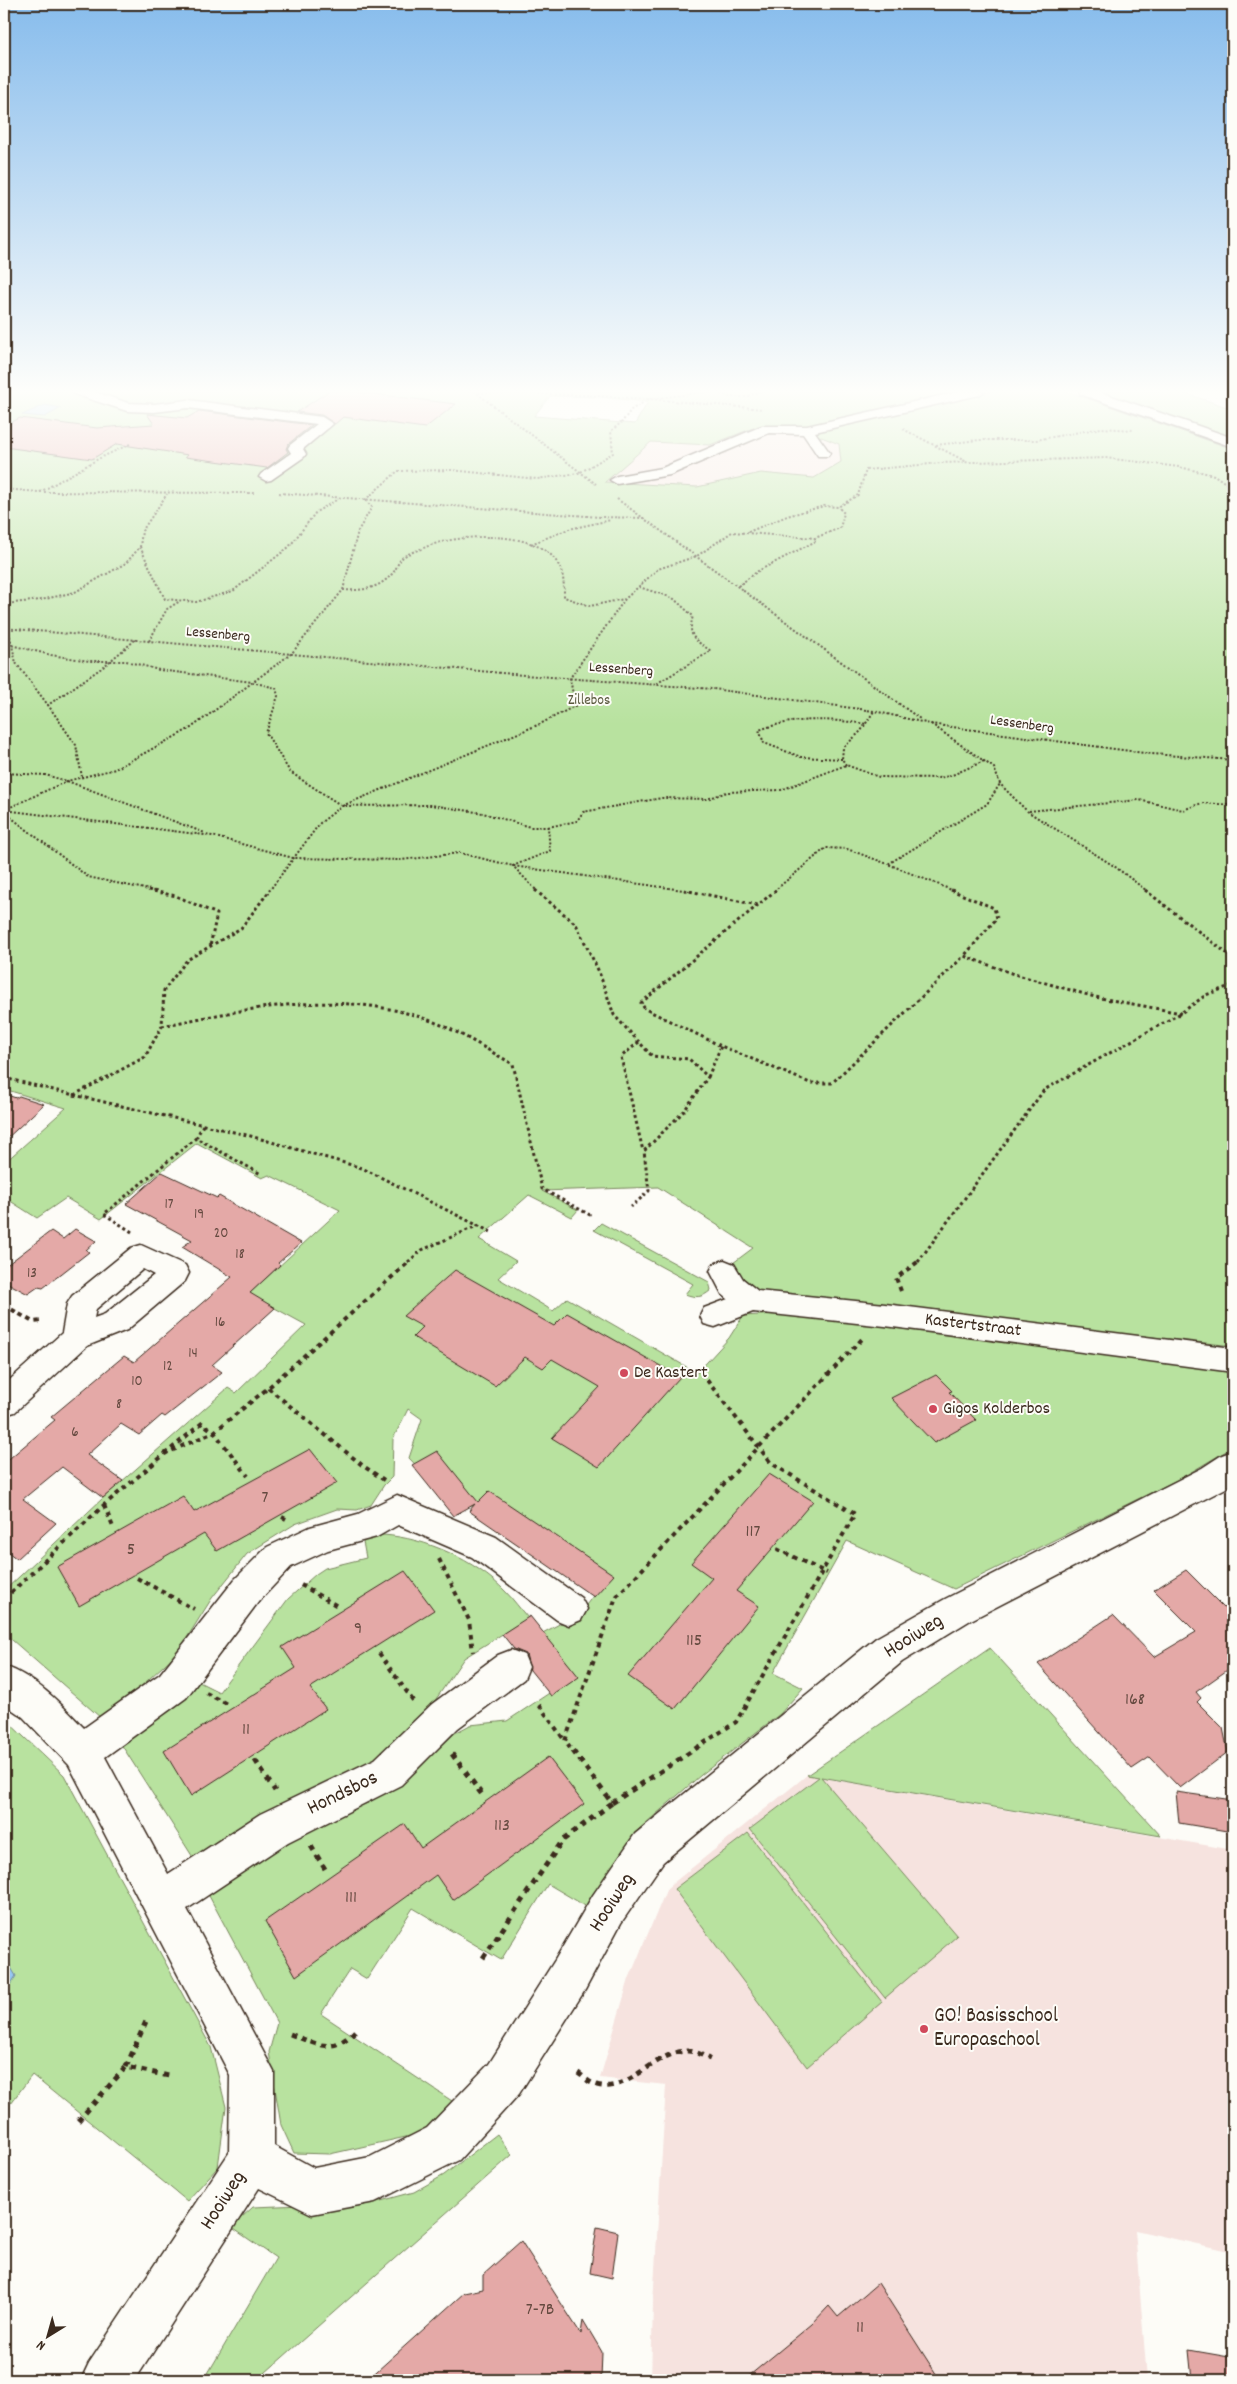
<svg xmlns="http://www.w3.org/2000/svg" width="1237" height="2384" viewBox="0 0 1237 2384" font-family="Dekko,sans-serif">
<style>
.built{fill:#f6e3df}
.green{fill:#b8e29f;stroke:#7a865e;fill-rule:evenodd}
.water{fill:#97c8f3;stroke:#72899e}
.building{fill:#e4a9a7;stroke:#3b2a1e}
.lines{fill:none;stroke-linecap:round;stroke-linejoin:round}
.minor-casing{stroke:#3b2a1e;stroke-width:3}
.path-far3{stroke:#3b2a1e;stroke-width:2;stroke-dasharray:2 2;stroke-linecap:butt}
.path-far2{stroke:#3b2a1e;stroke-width:3;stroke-dasharray:3 3;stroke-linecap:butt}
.path-far1{stroke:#3b2a1e;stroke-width:4;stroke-dasharray:4.5 4.5;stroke-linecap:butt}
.path{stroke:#3b2a1e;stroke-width:5;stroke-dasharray:5.5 5.5;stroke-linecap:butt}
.minor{fill:#fdfcf7;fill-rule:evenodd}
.poi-dot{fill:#d1495b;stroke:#fdfcf7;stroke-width:2}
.labels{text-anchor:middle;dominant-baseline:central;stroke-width:4;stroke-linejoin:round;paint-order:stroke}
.far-street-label{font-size:15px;fill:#3b2a1e;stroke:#fdfcf7}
.far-park-label{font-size:15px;fill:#5a583e;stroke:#fdfcf7}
.number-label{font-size:15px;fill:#654a40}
.street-label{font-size:18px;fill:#3b2a1e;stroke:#fdfcf7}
.poi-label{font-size:18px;fill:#3b2a1e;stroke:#fdfcf7;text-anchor:start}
.near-number-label{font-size:18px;fill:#654a40}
.near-street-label{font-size:21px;fill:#3b2a1e;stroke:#fdfcf7}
.near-poi-label{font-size:21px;fill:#3b2a1e;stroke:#fdfcf7;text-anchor:start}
</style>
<rect width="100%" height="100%" fill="#fdfcf7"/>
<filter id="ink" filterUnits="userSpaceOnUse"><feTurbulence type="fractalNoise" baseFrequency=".02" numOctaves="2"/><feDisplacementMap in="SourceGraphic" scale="10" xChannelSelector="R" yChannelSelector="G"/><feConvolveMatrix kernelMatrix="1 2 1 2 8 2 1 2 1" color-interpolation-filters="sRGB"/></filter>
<g filter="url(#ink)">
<g class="built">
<path d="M758,426H806L819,436L839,444L841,462L814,478L761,473L697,487L605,482L651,442L710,445Z"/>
<path d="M807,1775L1233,1850V2252L1135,2230L1147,2380H651L653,2303L666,2085L600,2078L629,1979L667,1888Z"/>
</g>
<g class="green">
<path d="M4,391H966L861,414L868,419L994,391H1066L1233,449V1346L755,1293L729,1266L753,1248L658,1187L542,1191L578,1210L572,1217L529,1195L479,1239L516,1261L498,1278L553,1311L567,1298L697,1373L729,1338L743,1316L796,1313L1233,1367V1447L1183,1477L954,1589L847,1541L773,1673L803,1688L780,1714L701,1775L638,1830L587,1907L548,1884L501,1960L413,1908L367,1979L350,1969L321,2014L461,2107L419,2134L330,2154L294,2153L281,2125L269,2052L277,2023L208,1894L300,1827L368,1803L407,1778L455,1733L470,1725L507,1721L575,1676L537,1636L580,1613L609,1575L494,1506H455L409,1458L422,1419L408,1409L393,1439L392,1477L384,1485L371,1505L357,1510L337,1509L295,1524L247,1554L212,1598L178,1652L120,1706L101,1718L4,1633V1591L103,1498L228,1388L236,1393L306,1325L249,1294L340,1210L269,1175L262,1178L197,1143L101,1219L66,1198L37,1218L4,1197V1163L66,1108L4,1089ZM550,396L600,397L648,402L635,424L534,416ZM758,426H806L819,436L839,444L841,462L814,478L761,473L697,487L605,482L651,442L710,445Z"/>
<path d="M1092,391H1178L1233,409V440Z"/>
<path d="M601,1223L709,1282L711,1290C702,1298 696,1298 685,1294L693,1284L594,1230Z"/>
<path d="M383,1535C426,1538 475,1560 505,1591C513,1599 520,1609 528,1618L464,1658L417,1727L383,1763L196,1862L121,1744L197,1681L219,1692L288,1599L316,1574L325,1568L366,1558L363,1542L372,1536Z"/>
<path d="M990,1648L1161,1836L821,1777L957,1936L885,1998L750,1829L819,1777L807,1775Z"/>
<path d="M4,1718L64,1775L211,2047L226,2107L218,2167L187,2201L32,2075L11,2103L4,2099Z"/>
<path d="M748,1833L882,2002L807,2067L674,1889Z"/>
<path d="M497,2134L512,2155L257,2380H204L276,2258L231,2227L253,2207L377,2202L414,2192L444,2175Z"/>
</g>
<g class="water">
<path d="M45,405L61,408L45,417L22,415Z"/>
<path d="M4,1956L16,1976L4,1994Z"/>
</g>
<g class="building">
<path d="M329,391H348L456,404L425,428L343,417L335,424L322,415L297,412Z"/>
<path d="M199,411L312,425L288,444L286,449L288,452L267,468L185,457L188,455L117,444L92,459L4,447V426L20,418L97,428L154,424L147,414L187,418Z"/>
<path d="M4,1094L16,1098L19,1096L44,1104L4,1141Z"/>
<path d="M162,1172L217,1198L219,1196L301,1243L278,1263L280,1265L250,1293L275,1308L212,1365L222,1372L165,1417L162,1415L139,1435L121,1424L87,1455L123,1481L103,1498L62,1467L23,1499L56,1523L17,1559L4,1549V1463L55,1420L51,1417L124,1356L134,1362L232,1277L182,1247L192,1240L126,1204Z"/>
<path d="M75,1229L96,1241L86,1250L89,1252L43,1288L38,1287L28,1294L4,1281V1267L51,1231L63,1239Z"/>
<path d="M455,1270L554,1326L567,1313L680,1377L599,1467L552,1438L600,1387L552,1359L543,1368L525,1357L495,1386L413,1337L423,1327L403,1316Z"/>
<path d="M936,1375L952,1391L949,1392L976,1420L934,1443L891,1398Z"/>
<path d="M310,1449L337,1483L217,1551L204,1534L79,1606L57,1567L183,1496L194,1512Z"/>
<path d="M437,1451L478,1502L489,1491L614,1575L594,1597L469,1511L475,1504L453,1516L412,1465Z"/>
<path d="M769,1474L813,1501L736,1591L759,1606L675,1709L628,1676L712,1578L691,1563Z"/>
<path d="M1186,1570L1233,1617V1666L1196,1692L1201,1698L1197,1702L1223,1728L1228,1752L1180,1788L1150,1757L1132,1769L1038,1664L1113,1615L1154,1657L1196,1632L1154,1590Z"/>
<path d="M405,1571L434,1610L310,1688L326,1709L191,1796L164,1751L296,1668L282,1647Z"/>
<path d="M530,1616L579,1677L551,1696L530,1670L526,1654L514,1649L502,1634Z"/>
<path d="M548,1757L584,1804L453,1900L436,1875L296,1976L265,1921L405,1824L421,1848Z"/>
<path d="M1176,1792L1233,1800V1832L1179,1823Z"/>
<path d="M597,2227L618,2232L612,2278L590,2273Z"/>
<path d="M521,2241L581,2334L583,2320L602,2352L601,2380H367L464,2293L483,2289V2275Z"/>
<path d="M878,2283L940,2380H744L812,2324L829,2306L838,2317Z"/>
<path d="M1189,2350L1229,2357L1232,2380H1192Z"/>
</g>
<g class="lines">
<g class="minor-casing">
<g id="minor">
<path d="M73,391H92L128,403L154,404L188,400L322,417L333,424L303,449L306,454L304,457L271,480L266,481L259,477L261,474L291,453L288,448L290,445L317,424L188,408L154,412L127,411L74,394Z"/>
<path d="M962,391H985L979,395L815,432L830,453L828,456H818L803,434L769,433L670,475L617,484L610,480L617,476L662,468L762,426H807Z"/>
<path d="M1079,391H1097L1233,438V447L1080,394Z"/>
<path d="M141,1245L185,1265L189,1273L185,1281L127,1330L87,1346L15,1412L4,1415V1385L62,1333L67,1304L72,1296L131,1248ZM143,1269L154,1275L105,1314L94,1318L96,1309Z"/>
<path d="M724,1260L734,1264L743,1279L758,1291L885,1304L1233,1348V1372L885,1326L753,1312L715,1327L704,1324L700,1316L704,1308L728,1299L722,1294L710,1271L714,1264Z"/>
<path d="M1233,1451V1482L1226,1488L969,1621L902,1662L663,1862L621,1923L585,1990L519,2094L459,2160L375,2202L312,2214L259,2188L135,2380H81L89,2363L229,2153L230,2075L69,1765L23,1717L4,1704V1666C36,1677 61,1704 84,1728L160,1674L235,1579L267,1547L310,1527L358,1514L397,1495L496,1537L581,1598L587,1609L581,1620L569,1625L557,1620L472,1557L398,1525L377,1537L328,1550L291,1567L259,1601L186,1698L105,1757L168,1874L260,1814L375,1759L432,1704L498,1655L511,1650L524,1655L529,1667L524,1679L458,1728L401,1785L288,1842L187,1909L274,2072V2146L314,2168L370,2157L427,2128L489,2064L555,1960L593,1895L635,1834L876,1638L945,1599L1202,1468L1222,1455Z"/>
</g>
</g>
<g class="path-far3">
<path d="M474,391L596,484"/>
<path d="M478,393L586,395L649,399L715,391L729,397H745L762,391"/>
<path d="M903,429L967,462"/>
<path d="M936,445L979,440H1036L1101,428L1133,430"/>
<path d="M4,489L39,492L255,493"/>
<path d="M40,492L100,458L130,444"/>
<path d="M279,493L600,517L645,518"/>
<path d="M617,499L920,719"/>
<path d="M365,500L398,471L451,470L537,479L579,473L613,453L611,431L622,422L631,410L649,399L763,409"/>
<path d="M748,532L787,516L824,506L838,507L858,495L866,470L941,463L1106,458L1179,467L1214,475L1233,488"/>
<path d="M531,544L569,529L611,520"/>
<path d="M140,547L165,599L196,602L233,591L289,547L316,512L338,499"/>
<path d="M738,586L758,571L816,541L815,538"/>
<path d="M639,587L673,598L693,616C687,637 695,640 711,651L656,684"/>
<path d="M343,590C361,591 379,589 392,574C396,570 398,562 402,558C407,553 419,550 426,547C456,534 535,529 556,561C564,572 564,583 564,597L590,606L624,599"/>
<path d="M4,604L41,600L75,592L126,563L140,547L142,531L167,494"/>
<path d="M4,628L524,675L713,689L874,711L930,724L1152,754L1233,760"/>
<path d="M8,628L16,663L48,705"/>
<path d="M149,641L167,609L180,601"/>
<path d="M4,646L11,645L51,655L89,661H126L159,670L252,682L276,688L278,696L266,733L290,772L342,806L540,724L575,706L570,678L625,599L658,569L697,556L732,532L815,538L840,528L844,513L838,507"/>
<path d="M931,724L994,768L1000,784L1027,811L1114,866L1147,891"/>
<path d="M842,759L801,757L764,743L759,730C795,717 830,719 867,724"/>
<path d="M846,765L842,759L843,748L861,731L874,711"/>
<path d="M4,773L45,775L67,781L205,833"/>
<path d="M82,777L76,745L48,705L103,667L135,640"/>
<path d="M4,810L212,836L293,858L402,860L460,853L513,866L690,891"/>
<path d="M4,810L67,781L115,769L191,728L292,653L343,590L358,531L372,507L365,500"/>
<path d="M1029,811L1139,800L1183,810L1202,803L1233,805"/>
<path d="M4,812L88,877L154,891"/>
<path d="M548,827L577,821L583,812L662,798L707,799L727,792L781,790L846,765L879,777L938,778L950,776L984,761"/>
<path d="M269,891L320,823L342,806L431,805L483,813L530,827H548L550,851L513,866L537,891"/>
<path d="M774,891L826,848L847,849L888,864"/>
<path d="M954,891L888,864L987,804L1000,784"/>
</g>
<g class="path-far2">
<path d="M148,890L176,896L217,914L210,946"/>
<path d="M535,890L576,924L599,972L614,1015L652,1056L689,1059L708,1077L684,1111L644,1151L649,1191L631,1207"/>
<path d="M684,890L758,905L776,890"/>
<path d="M951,890L994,908L997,918L964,956L1014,974L1095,997L1181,1013"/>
<path d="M1145,890L1233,958"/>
<path d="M758,905L641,1003L645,1009L721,1046L810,1083H832L964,956"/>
<path d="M162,1026C253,1007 350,987 439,1024C465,1035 489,1051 513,1064L542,1189L592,1216"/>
<path d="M639,1042L621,1057L643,1151"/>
<path d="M708,1077L721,1046"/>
<path d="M4,1078L74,1095L145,1057L162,1026L164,990L187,960L241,928L270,890"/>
<path d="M74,1095L247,1135L362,1168L493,1233"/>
<path d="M196,1138L203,1125"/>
<path d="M132,1232L104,1214L196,1138L261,1174"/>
<path d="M408,1262L422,1250L479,1225"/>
<path d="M918,1262L1044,1090L1181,1013L1206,995L1233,985"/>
</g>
<g class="path-far1">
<path d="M901,1291L896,1278L919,1261"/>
<path d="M4,1305L33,1322L42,1321"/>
<path d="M268,1388L362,1465L384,1480"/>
<path d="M164,1454L214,1432L268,1388L410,1261"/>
<path d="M104,1505L113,1527"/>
<path d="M282,1517L288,1520"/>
<path d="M777,1549L827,1573"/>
<path d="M439,1559L469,1620L473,1652"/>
<path d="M137,1578L194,1609"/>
<path d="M301,1585L339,1607"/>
<path d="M4,1599L104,1505L202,1423L214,1432L248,1476"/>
<path d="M379,1653L414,1702"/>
<path d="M206,1693L227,1704"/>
<path d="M539,1705L565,1741"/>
<path d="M570,1748L565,1741L616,1597L862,1339"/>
<path d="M696,1748L736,1722L855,1514L771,1463L699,1370"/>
</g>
<g class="path">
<path d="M452,1754L483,1796"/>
<path d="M255,1760L275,1791"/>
<path d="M612,1803L698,1747"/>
<path d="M311,1846L325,1869"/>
<path d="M483,1958L563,1840L612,1803L570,1747"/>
<path d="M290,2034C317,2044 332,2055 355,2031"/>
<path d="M126,2067L147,2019"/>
<path d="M578,2073C583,2076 588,2082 594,2084C626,2097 654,2051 688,2051C696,2051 703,2056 710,2059"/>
<path d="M78,2121L126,2067L169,2076"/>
</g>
<use href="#minor" class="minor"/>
</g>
</g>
<linearGradient id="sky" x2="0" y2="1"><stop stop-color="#87bcec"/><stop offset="0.54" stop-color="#fefefb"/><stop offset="1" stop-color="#fefefb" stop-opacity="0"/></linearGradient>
<rect width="1237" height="725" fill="url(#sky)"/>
<g class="poi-dot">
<circle cx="624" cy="1373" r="5"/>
<circle cx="933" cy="1409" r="5"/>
<circle cx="924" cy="2029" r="5"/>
</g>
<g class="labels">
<g class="far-street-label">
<text transform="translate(218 635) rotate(5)">Lessenberg</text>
<text transform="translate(621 670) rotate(4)">Lessenberg</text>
<text transform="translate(1022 725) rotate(8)">Lessenberg</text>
</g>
<g class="far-park-label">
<text x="589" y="701">Zillebos</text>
</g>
<g class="number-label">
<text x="169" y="1205">17</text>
<text x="199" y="1215">19</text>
<text x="221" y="1234">20</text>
<text x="240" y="1255">18</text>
<text x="32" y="1274">13</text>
<text x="220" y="1323">16</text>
<text x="193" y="1354">14</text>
<text x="168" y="1367">12</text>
<text x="137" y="1382">10</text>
<text x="119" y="1405">8</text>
<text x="75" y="1433">6</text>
</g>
<g class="street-label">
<text transform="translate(973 1326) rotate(7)">Kastertstraat</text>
</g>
<g class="poi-label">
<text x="634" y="1373">De Kastert</text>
<text x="943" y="1409">Gigos Kolderbos</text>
</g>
<g class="near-number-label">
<text x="265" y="1498">7</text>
<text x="753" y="1532">117</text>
<text x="131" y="1550">5</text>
<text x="358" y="1629">9</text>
<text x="694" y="1641">115</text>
<text x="1135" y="1700">168</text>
<text x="246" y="1730">11</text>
<text x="502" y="1826">113</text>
<text x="351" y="1898">111</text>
<text x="540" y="2310">7-7B</text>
<text x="860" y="2328">11</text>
</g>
<g class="near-street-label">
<text transform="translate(914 1637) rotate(-32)">Hooiweg</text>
<text transform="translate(343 1794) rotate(-26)">Hondsbos</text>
<text transform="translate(613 1903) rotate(-57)">Hooiweg</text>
<text transform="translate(224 2201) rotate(-57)">Hooiweg</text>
</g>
<g class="near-poi-label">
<text x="934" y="2017">GO! Basisschool<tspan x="934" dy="24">Europaschool</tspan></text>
</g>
</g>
<rect width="1237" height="2384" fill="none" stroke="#fdfcf7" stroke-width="20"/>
<rect x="10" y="10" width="1217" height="2364" fill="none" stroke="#3b2a1e" stroke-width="2" filter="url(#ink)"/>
<g transform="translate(48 2336) rotate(217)" stroke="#fdfcf7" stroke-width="4" paint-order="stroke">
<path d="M0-4L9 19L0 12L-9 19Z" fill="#3b2a1e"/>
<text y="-8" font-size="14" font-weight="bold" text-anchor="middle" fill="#3b2a1e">N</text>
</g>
</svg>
